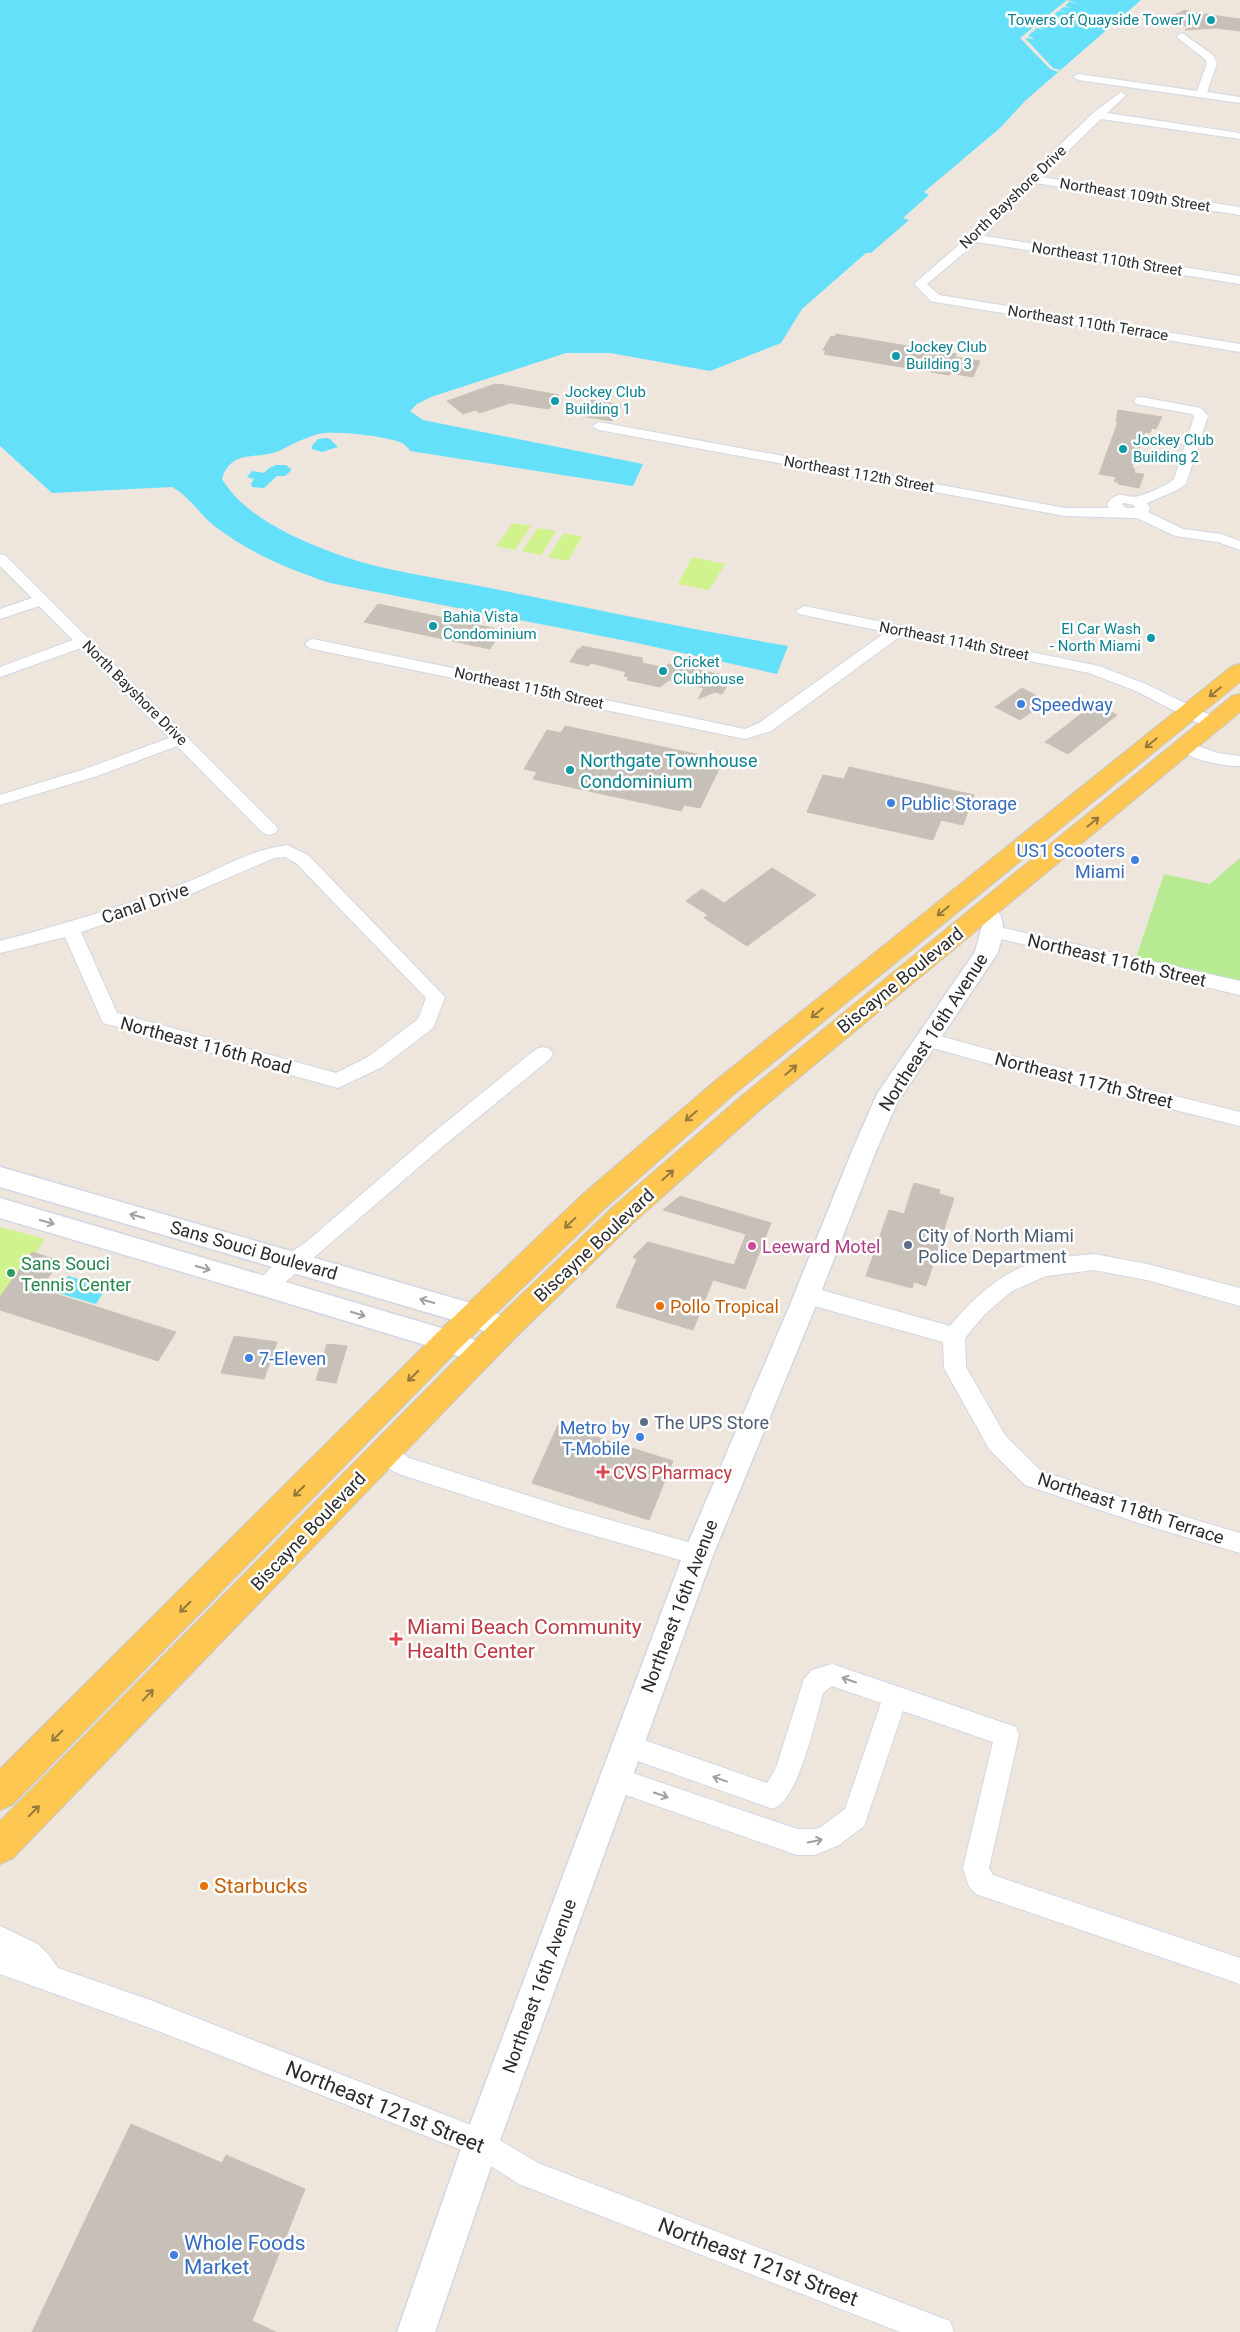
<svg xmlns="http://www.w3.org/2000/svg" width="1240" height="2332" viewBox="0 0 1240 2332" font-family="Roboto,sans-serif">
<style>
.green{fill:#b8ea93}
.pitch{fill:#d1f38e}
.water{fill:#65e0fb}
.pier{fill:#eee5dc}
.building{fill:#c6c0b8;stroke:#cac1b5}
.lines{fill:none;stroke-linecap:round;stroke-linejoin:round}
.minor-casing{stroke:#d1d7e5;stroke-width:2}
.tertiary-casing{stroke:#d1d7e5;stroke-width:3}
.primary-casing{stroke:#c8c8c8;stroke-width:2}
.minor{fill:#fff;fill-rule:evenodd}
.tertiary{fill:#fff;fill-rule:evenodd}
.primary{fill:#fec751;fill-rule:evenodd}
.oneway{stroke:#94793e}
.oneway2{stroke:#a0a0a0}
.culture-dot{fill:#0f9aa8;stroke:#fff;stroke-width:2}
.shop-dot{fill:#3f7fe0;stroke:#fff;stroke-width:2}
.service-dot{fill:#5c6f8a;stroke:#fff;stroke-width:2}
.hotel-dot{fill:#d1479c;stroke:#fff;stroke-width:2}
.leisure-dot{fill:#2e9e5b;stroke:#fff;stroke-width:2}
.food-dot{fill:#e8710a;stroke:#fff;stroke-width:2}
.health-dot{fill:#e0444e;stroke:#fff;stroke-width:2}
.labels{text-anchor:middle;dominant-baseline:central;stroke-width:5;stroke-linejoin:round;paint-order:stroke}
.far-culture-label{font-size:15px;fill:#0d838f;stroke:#fff;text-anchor:start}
.far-street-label{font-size:15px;fill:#2b2b2b;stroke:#fff}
.shop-label{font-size:18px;fill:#366cbe;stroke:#fff;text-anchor:start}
.culture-label{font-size:18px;fill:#0d838f;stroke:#fff;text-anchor:start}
.street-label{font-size:18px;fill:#2b2b2b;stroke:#fff}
.service-label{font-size:18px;fill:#4e5e75;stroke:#fff;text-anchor:start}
.hotel-label{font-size:18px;fill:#b23c85;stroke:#fff;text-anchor:start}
.leisure-label{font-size:18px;fill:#27864d;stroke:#fff;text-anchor:start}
.food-label{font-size:18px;fill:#c56008;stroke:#fff;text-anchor:start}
.health-label{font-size:18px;fill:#be3a42;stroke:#fff;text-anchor:start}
.near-health-label{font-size:21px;fill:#be3a42;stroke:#fff;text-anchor:start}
.near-food-label{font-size:21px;fill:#c56008;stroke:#fff;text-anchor:start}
.near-street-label{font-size:21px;fill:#2b2b2b;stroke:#fff}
.near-shop-label{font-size:21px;fill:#366cbe;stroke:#fff;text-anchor:start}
</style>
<rect width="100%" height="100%" fill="#eee5dc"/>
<path class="green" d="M1240,858V982L1136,958L1164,874L1210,884Z"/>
<g class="pitch">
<path d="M513,523L531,526L515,550L496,546Z"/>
<path d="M538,528L556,531L541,555L522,551Z"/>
<path d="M564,533L582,537L568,561L548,557Z"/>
<path d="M692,557L725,564L709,590L678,584Z"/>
<path d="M0,1227L45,1239L0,1307Z"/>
</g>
<g class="water">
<path d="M0,0H1141L1025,101L1000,128L924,192L929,195L903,218L909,220L871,253H866L802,309L781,343L710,371L610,353H566L431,397L417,404L410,411L423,420L643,464L633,486L410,451C408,448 405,444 402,443C387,436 334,430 318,434C302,439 293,444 279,451C256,460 231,449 222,479C243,514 289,536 326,550C378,571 440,578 495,589C593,609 690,629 788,646L777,674L637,643L330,583C289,569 252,554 217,528C200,516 191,497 172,487L52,493L0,446Z"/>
<path d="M326,438L330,439L338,447L322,452L312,449V446L318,439Z"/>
<path d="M276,465H286L291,469V471L285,476H277L264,488L252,487L251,484L254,479L247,477L252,471L264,473L269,468Z"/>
<path d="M68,1276L107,1287L96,1304L58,1293Z"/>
</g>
<path class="pier" d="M1067,0L1078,4L1069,2L1065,6L1072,8L1064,7L1059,10L1067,12L1058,11L1054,15L1062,17L1053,15L1049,19L1057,21L1048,19L1044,23L1052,25L1043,24L1038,27L1046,30L1037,28L1033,32L1041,34L1032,32L1028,36L1035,39L1025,38L1053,68L1060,70L1058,72L1050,69L1020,38Z"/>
<g class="building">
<path d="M1185,10L1198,15L1196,13L1240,19V31L1216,28L1185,30L1194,24L1184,26L1174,15Z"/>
<path d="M836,334L956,354L955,357L980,361L973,377L950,373L949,375L824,354L826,351L823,350L831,336L835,337Z"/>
<path d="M495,384L504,385L559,395L549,409L510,403L480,413L476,410L463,414L447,401Z"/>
<path d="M591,400L604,402L622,405L612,421L581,416Z"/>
<path d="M1118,410L1162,417L1156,429L1152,428L1150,433L1145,432L1132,468L1135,469L1134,473L1144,474L1139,488L1118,484V482H1114L1116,477L1099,474L1118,422H1116Z"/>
<path d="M378,604L502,630L490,649L364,622Z"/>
<path d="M582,646L642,658L643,663L665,668L668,664L728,676L727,679L731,680L722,694L715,692L698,699L704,688L669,680L660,687L627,680L628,677L624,676L626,672L591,663L589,666L570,662L578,649H581Z"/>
<path d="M1022,688L1047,701L1020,720L995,707Z"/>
<path d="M1095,703L1117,715L1068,754L1045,742Z"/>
<path d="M565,726L710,757L706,764L720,767L700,808L684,805L681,811L533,779L537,772L524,769L547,730L561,733Z"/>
<path d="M849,767L974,795L963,825L941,820L933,840L807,812L823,775L844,779Z"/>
<path d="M772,868L816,895L747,946L704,918L708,915L686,901L702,889L724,903Z"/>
<path d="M914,1183L940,1190L939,1194L954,1198L926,1286L914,1282L912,1288L866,1276L889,1210L904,1214Z"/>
<path d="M680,1196L771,1223L745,1289L713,1280L693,1330L616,1307L637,1259L633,1257L648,1242L734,1265L746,1234L663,1210Z"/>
<path d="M32,1252L60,1261L40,1289L176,1332L158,1361L0,1310V1297Z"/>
<path d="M234,1336L277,1342L264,1379L221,1373Z"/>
<path d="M327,1344L347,1346L336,1383L316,1380Z"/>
<path d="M558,1425L673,1461L649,1520L532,1483Z"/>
<path d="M131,2124L222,2163L226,2155L305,2189L252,2321L276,2332H32Z"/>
</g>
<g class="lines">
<g class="minor-casing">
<g id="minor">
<path d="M1182,33L1213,55L1217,63L1207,92L1240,97V103L1078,80L1073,77L1078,74L1197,91L1207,63L1205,59L1178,38L1177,36Z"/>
<path d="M1121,92L1126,95L1107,113L1240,133V139L1101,119L1041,177L1240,207V215L1035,183L984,236L1240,276V284L977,242L927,284L939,295L1240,344V352L935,302L931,301L914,284L977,229L1027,177L1093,113Z"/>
<path d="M1141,397L1201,408L1208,416L1186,484L1175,491L1147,503L1150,509L1148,512L1183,529L1221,534L1240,541V550L1218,542L1175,536L1137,518L1065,516L599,430L592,426L599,422L1065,508H1109L1107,504C1119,487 1126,500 1139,496C1147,494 1168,485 1174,479L1194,417L1192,414L1136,404L1134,401L1136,398ZM1124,503L1134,505L1135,508H1126L1122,504Z"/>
<path d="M0,554L5,555L275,825L278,829L275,833L269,835L263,833L177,746L97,776L0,805V795L85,769L169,738L81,648L0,677V667L73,640L39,606L0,619V609L32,598L0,566Z"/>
<path d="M804,606L1099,666L1148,685L1218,719L1220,723L1218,727H1206L1136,691L1089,673L902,635L771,731L745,739L313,649L308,647L305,644L308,641L313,639L745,729L759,723L886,632L799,614L796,611Z"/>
<path d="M1185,741L1217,753L1240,756V766C1224,766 1186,760 1177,746L1179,742Z"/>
<path d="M287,845L308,855L445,997L433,1028L382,1067L338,1088L103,1023L65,937L0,953V941C61,925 121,907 180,885C215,872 249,850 287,845ZM285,857L296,863L426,998L418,1019L368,1057L336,1073L117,1013L81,932L193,893L274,858Z"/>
<path d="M994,926L1240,981V995L988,936L985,932L988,928Z"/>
<path d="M929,1033L1005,1054L1240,1112V1126L1005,1068L922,1045L920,1040L922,1035Z"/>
<path d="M543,1047L550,1049L553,1054L550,1059L442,1147L274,1292L267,1294L260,1292L256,1286C266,1268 288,1254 305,1243L428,1137L536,1049Z"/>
<path d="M1094,1254L1147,1264L1240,1288V1306L1147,1280L1094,1270L1046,1276L1012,1291L985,1314L965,1338L966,1367L1005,1435L1041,1471L1145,1505L1240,1533V1553L1145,1525L1025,1485L989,1449L944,1368L943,1342L807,1304L800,1301L796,1295L800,1289L807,1286L950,1326C975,1296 1004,1269 1044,1260C1060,1256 1078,1256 1094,1254Z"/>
<path d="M384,1442L392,1445L409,1458L564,1507L698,1545L706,1548L710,1555L706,1562L698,1565L564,1527L402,1475C391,1471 378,1463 373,1452L376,1445Z"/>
<path d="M832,1664L1016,1727L1019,1735L989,1868L993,1875L1240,1958V1984L976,1894L969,1887L963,1868L993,1742L903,1711L864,1826L839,1845L815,1855H797L606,1788L602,1779L606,1770L615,1767L797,1829H815L821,1827L845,1809L881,1703L832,1686L823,1693C815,1721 799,1799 773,1809L618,1754L615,1746L618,1738L627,1734L767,1783L776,1768L804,1679L812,1670Z"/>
<path d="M0,1926L38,1944L48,1954L58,1968L153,2001L481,2129L538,2163L939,2317L950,2321L954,2332H900L519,2184L472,2154L153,2029L0,1974Z"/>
</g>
</g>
<g class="tertiary-casing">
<g id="tertiary">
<path d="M986,902L994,905C1007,922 1004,934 997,954L897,1103L876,1151L816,1305L713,1555L499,2143L435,2332H397L463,2143L683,1555L790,1305L852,1151L877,1094L975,952L982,926L975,910L978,905Z"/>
<path d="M0,1167L474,1304L514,1321L518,1329L514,1337L505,1340L467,1324L0,1187Z"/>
<path d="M0,1198L448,1330L491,1346L495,1354L491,1362L481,1365L442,1350L267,1297L0,1218Z"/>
</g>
</g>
<g class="primary-casing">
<g id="primary">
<path d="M1240,664V682L733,1095L604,1209L458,1350L12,1805L0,1810V1769L438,1332L584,1193L715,1081L1232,666Z"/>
<path d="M1240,694V712L761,1109L634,1222L515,1338L13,1858L0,1864V1821L495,1320L614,1206L743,1095L1232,696Z"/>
</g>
</g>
<use href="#minor" class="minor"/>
<use href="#tertiary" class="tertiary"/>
<use href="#primary" class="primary"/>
</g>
<defs><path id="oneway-shaft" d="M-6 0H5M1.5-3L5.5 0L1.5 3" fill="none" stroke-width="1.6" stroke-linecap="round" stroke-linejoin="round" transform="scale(1.25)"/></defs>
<g class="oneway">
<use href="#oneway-shaft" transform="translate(1215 692) rotate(141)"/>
<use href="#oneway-shaft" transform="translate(1151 743) rotate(141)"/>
<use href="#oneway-shaft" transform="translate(1093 822) rotate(-39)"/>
<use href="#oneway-shaft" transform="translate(943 911) rotate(141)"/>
<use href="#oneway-shaft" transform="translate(817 1013) rotate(141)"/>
<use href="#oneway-shaft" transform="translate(791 1070) rotate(-40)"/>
<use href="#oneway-shaft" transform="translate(691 1116) rotate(139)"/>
<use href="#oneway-shaft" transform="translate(668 1175) rotate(-42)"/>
<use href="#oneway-shaft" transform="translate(570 1223) rotate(137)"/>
<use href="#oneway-shaft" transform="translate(413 1376) rotate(135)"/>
<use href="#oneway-shaft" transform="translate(299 1491) rotate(135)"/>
<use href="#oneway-shaft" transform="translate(185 1607) rotate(135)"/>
<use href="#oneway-shaft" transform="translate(148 1695) rotate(-46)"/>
<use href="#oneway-shaft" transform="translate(57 1736) rotate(135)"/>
<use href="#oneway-shaft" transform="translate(34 1811) rotate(-45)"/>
</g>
<g class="oneway2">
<use href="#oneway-shaft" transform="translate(137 1216) rotate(-164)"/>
<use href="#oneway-shaft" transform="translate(47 1222) rotate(16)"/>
<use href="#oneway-shaft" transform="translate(203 1268) rotate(16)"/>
<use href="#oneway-shaft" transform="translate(427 1301) rotate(-164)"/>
<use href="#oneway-shaft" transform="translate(358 1314) rotate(17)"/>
<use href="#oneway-shaft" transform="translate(849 1680) rotate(-161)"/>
<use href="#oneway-shaft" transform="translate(720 1779) rotate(-160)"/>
<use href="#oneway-shaft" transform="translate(661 1795) rotate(19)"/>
<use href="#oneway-shaft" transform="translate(815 1841) rotate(-11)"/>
</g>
<g class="culture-dot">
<circle cx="1211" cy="20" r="5"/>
<circle cx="896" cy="356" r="5"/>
<circle cx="555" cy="401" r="5"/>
<circle cx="1123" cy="449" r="5"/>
<circle cx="433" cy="626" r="5"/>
<circle cx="1151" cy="638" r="5"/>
<circle cx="663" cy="671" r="5"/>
<circle cx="570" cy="770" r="5"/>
</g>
<g class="shop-dot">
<circle cx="1021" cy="704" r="5"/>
<circle cx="891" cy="803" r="5"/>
<circle cx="1135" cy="860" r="5"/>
<circle cx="249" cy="1358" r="5"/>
<circle cx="640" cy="1437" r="5"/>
<circle cx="174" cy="2255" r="5"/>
</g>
<g class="service-dot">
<circle cx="908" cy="1245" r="5"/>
<circle cx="644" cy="1422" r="5"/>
</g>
<circle class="hotel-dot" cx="752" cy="1246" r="5"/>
<circle class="leisure-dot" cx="11" cy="1273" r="5"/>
<g class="food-dot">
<circle cx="660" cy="1306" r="5"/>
<circle cx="204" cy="1886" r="5"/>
</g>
<g class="health-dot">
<path d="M600.5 1464.5h5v5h5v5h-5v5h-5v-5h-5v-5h5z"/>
<path d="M393.5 1631.5h5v5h5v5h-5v5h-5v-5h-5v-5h5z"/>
</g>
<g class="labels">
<g class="far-culture-label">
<text x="1201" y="20" text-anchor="end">Towers of Quayside Tower IV</text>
<text x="906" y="347">Jockey Club<tspan x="906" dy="17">Building 3</tspan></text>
<text x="565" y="392">Jockey Club<tspan x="565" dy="17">Building 1</tspan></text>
<text x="1133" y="440">Jockey Club<tspan x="1133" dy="17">Building 2</tspan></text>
<text x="443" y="617">Bahia Vista<tspan x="443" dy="17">Condominium</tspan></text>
<text x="1141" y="629" text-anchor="end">El Car Wash<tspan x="1141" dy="17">- North Miami</tspan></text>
<text x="673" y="662">Cricket<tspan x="673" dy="17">Clubhouse</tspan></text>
</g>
<g class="far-street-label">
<text transform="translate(1135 195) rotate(9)">Northeast 109th Street</text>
<text transform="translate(1013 197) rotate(-44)">North Bayshore Drive</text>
<text transform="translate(1107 259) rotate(9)">Northeast 110th Street</text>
<text transform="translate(1088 323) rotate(9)">Northeast 110th Terrace</text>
<text transform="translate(859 474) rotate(10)">Northeast 112th Street</text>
<text transform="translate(954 641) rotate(11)">Northeast 114th Street</text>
<text transform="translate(529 688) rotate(12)">Northeast 115th Street</text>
<text transform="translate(135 693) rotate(45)">North Bayshore Drive</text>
</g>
<g class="shop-label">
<text x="1031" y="704">Speedway</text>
<text x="901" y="803">Public Storage</text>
<text x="1125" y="850" text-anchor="end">US1 Scooters<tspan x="1125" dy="21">Miami</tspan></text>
<text x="259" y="1358">7-Eleven</text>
<text x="630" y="1427" text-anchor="end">Metro by<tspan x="630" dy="21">T-Mobile</tspan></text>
</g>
<g class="culture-label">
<text x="580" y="760">Northgate Townhouse<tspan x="580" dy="21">Condominium</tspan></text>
</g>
<g class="street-label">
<text transform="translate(145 903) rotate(-19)">Canal Drive</text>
<text transform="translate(1117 960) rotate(13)">Northeast 116th Street</text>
<text transform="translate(900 980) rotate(-39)">Biscayne Boulevard</text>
<text transform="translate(933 1032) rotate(-57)">Northeast 16th Avenue</text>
<text transform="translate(206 1045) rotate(15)">Northeast 116th Road</text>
<text transform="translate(1084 1080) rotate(14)">Northeast 117th Street</text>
<text transform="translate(594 1245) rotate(-43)">Biscayne Boulevard</text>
<text transform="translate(254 1250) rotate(16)">Sans Souci Boulevard</text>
<text transform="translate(1131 1508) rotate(18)">Northeast 118th Terrace</text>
<text transform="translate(308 1531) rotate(-46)">Biscayne Boulevard</text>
<text transform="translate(679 1606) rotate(-69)">Northeast 16th Avenue</text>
<text transform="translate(539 1986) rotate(-70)">Northeast 16th Avenue</text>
</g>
<g class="service-label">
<text x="918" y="1235">City of North Miami<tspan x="918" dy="21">Police Department</tspan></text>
<text x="654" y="1422">The UPS Store</text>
</g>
<g class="hotel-label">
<text x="762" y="1246">Leeward Motel</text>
</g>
<g class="leisure-label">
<text x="21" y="1263">Sans Souci<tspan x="21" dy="21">Tennis Center</tspan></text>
</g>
<g class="food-label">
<text x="670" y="1306">Pollo Tropical</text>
</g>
<g class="health-label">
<text x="613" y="1472">CVS Pharmacy</text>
</g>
<g class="near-health-label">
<text x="407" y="1627">Miami Beach Community<tspan x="407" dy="24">Health Center</tspan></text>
</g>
<g class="near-food-label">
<text x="214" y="1886">Starbucks</text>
</g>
<g class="near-street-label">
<text transform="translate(385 2107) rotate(22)">Northeast 121st Street</text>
<text transform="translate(758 2262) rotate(21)">Northeast 121st Street</text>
</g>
<g class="near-shop-label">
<text x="184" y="2243">Whole Foods<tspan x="184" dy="24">Market</tspan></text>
</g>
</g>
</svg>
